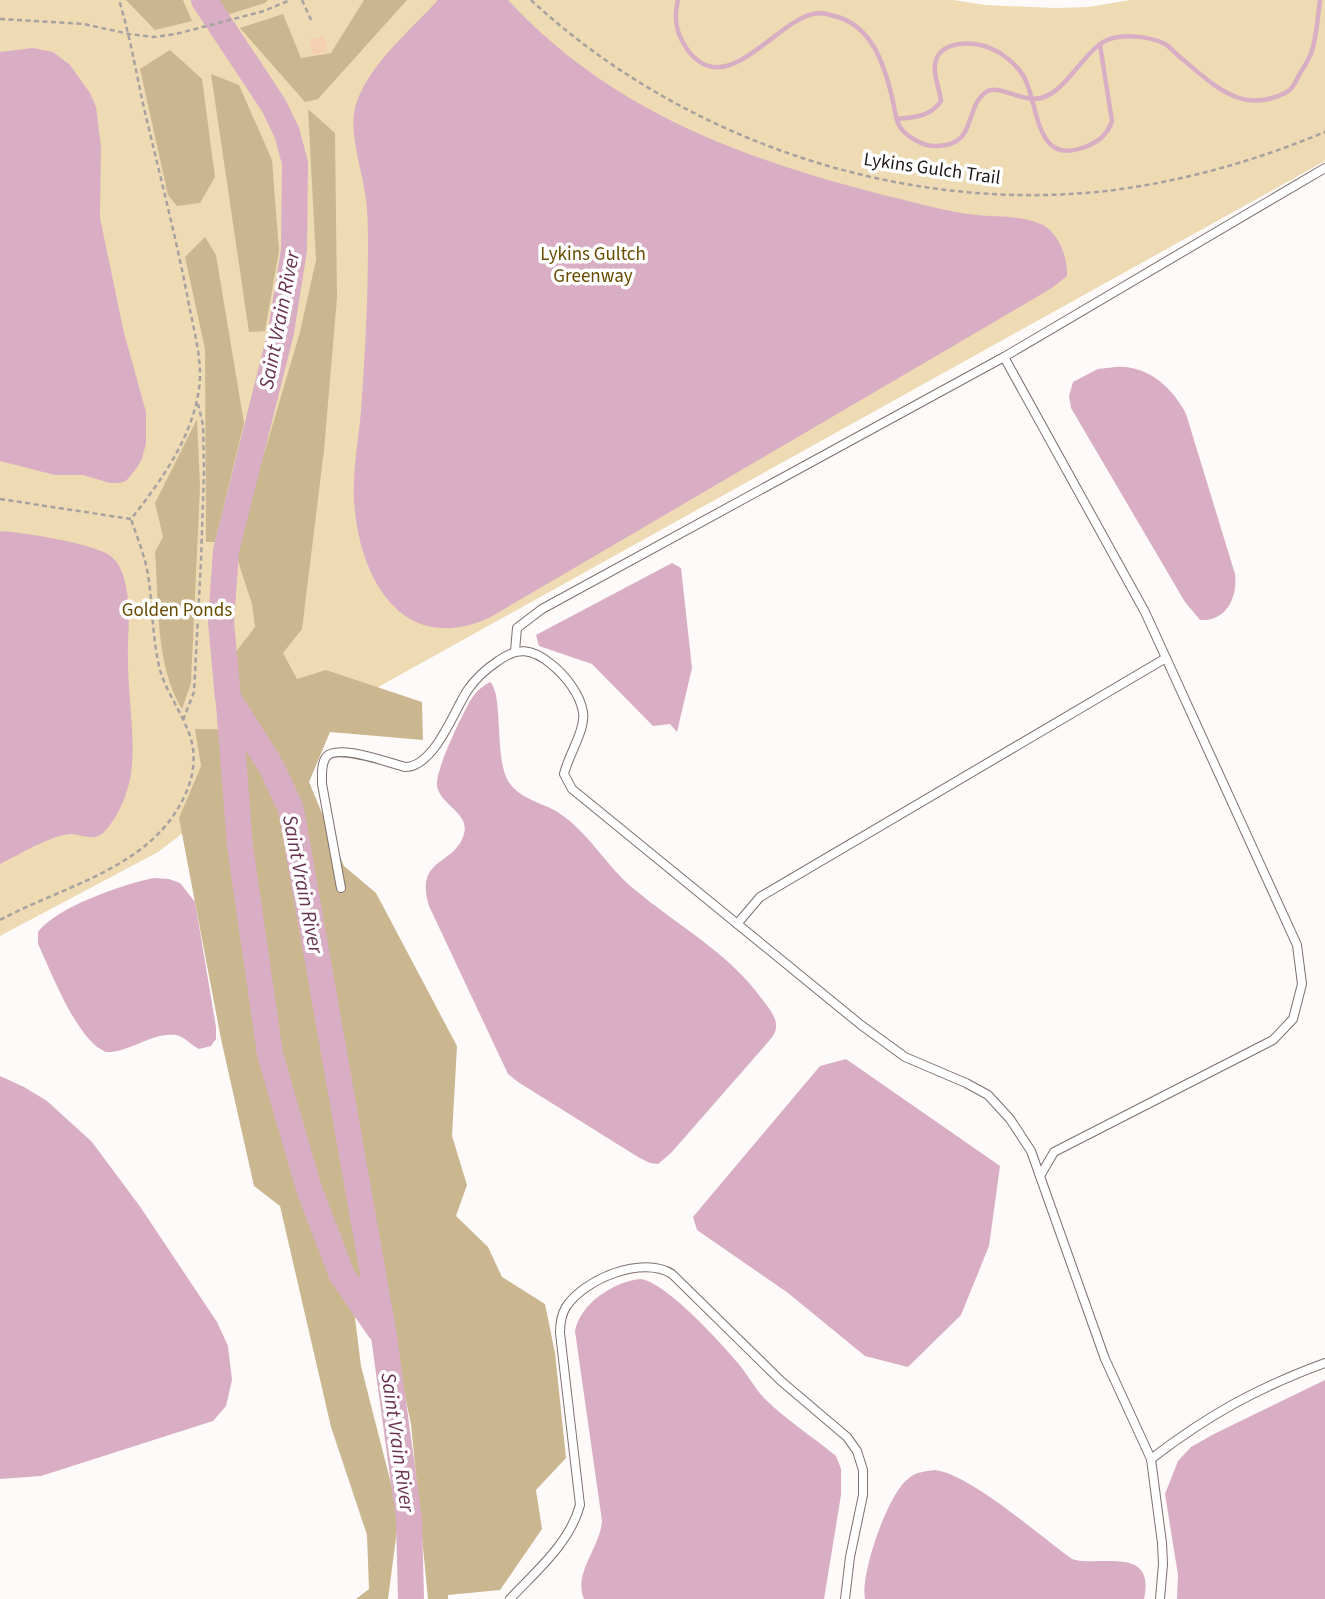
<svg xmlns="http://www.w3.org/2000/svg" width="1325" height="1599" viewBox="0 0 1325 1599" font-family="'Source Sans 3',sans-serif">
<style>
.green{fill:#eedbb3}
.forest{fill:#cbb78f}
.water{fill:#d9adc3}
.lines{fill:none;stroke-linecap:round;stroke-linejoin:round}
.stream{stroke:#d9adc3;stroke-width:4.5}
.river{stroke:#d9adc3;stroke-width:26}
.building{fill:#f5cfb1}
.service-casing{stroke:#7e706c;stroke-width:10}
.path{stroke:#a6a2a0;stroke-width:2.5;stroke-dasharray:5 3.5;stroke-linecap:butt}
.service{stroke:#fff;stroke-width:8}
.labels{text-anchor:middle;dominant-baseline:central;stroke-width:7;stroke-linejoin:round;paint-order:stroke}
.street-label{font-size:19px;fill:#1f1917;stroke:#fff}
.park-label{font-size:19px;fill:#674c00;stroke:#fff}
.water-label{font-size:21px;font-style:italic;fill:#6a3251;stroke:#fff}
</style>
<rect width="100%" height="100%" fill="#fdfaf9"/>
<path class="green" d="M0,0H953L985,5L1055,8L1088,7L1131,0H1325V161L362,696L158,852L0,936Z"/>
<g class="forest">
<path d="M126,0H183L192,21L155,30Z"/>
<path d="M216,0H268L265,3L227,15Z"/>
<path d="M364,0H407L318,99L305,102L240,28L283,14L301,58L331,53Z"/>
<path d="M170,50L202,79L215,177L200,203L177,206L168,195L140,69Z"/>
<path d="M211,74L239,85L272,160L279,251L265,331L249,332Z"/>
<path d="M308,109L335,133L337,298L324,450L302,629L283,653L297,679L326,670L422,702L423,740L330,732L309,782L344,866L376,893L457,1046L452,1136L467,1185L456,1216L488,1247L502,1277L545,1304L555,1353L566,1458L536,1490L542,1529L500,1590L448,1595V1599H428L411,1424L393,1341L297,810L278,765L235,700L231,658L255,627L252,604L235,552L300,332L316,260Z"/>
<path d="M205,237L216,255L244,423L215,542H206L205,349L185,257Z"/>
<path d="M197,419L200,487L191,683L182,709C155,665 159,603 155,552L163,537L155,503Z"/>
<path d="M233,712L267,765L288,810L374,1309L348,1274L315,1186L276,1054L245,847Z"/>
<path d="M195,729H216L225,734L265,1053L302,1188L338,1279L353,1302L361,1366L399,1515L388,1599H356L369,1589L367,1535L331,1427L280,1206L254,1186L221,1039L179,818L201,766Z"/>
</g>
<g class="water">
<path d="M438,0H508C621,122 767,167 924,205C940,209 958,213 976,215C997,217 1023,215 1043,225C1059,234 1068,258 1067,276L1052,288L489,618C406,655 363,585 355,512C351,477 358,445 361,411C365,356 368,301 368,246C368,229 368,211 365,193C361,166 348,131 356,104C370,63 410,31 438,0Z"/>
<path d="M33,48L53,52L70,65L90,93L96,107L101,147L100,218L124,333L146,412V443L142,459L136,469L126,481L119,483H110L83,475H55L0,461V52Z"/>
<path d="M1116,367C1147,365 1172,387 1186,414L1235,574C1238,597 1226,622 1200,620L1185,602L1071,408L1069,396L1073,382L1098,369Z"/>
<path d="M0,531C21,532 100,544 113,558C122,567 125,580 127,592C131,615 127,639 128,662C128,698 136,738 131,774C128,793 118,818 104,832C93,843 81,833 69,834C48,837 18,855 0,864Z"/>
<path d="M672,563L681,568L692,668L677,732L670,724L653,726L592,664L539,646L536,635Z"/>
<path d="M490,682C503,692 495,756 507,779C517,799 542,802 559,813C589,833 607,867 634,889C678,926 728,952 762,999C768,1007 777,1017 776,1027C776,1033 772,1037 769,1041L671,1153L658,1164L650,1163L638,1157L518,1082L508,1074L429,906C414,857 455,866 464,834C470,812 439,805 437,785C435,771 465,707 474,695C479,689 484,685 490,682Z"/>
<path d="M154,878L169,879L180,883L195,902L216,1027V1039L211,1046L199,1049C191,1045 185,1037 176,1035C151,1032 130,1053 106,1052C77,1041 51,971 38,944V932C57,907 123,884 154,878Z"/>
<path d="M846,1059L1000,1166L989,1246L961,1315L908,1367L865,1356L788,1293L697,1230L693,1217L820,1066Z"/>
<path d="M0,1076L24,1087L47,1101L92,1142L141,1208L217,1322L228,1346L232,1380L226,1406L213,1421L41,1476L0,1479Z"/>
<path d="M640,1279C665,1281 720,1342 738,1363C747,1374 754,1387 764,1398C786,1420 812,1436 836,1456L841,1469V1495L824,1599H584C573,1573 600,1548 602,1521L575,1331C580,1304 613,1282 640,1279Z"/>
<path d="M1325,1380V1599H1177L1178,1575L1165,1494L1178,1461L1191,1447L1214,1434Z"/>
<path d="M935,1470C970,1474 1041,1537 1072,1559C1098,1568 1156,1544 1144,1599H865C860,1574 888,1493 909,1478C916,1472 926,1471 935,1470Z"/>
</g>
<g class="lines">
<g class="stream">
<path d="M678,0C673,19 676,34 687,49C727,105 778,15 819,13C824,13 830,15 834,16C872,25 884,64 892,97C894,105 895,115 898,123C903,136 924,147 937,146C978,145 963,109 986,92C998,83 1022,103 1041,98C1069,91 1086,44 1113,38C1128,34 1151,37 1165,44C1170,47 1176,54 1181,58C1214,85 1242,116 1287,92C1293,89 1296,81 1299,75C1304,67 1311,57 1313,47C1317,32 1318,15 1320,0"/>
<path d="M897,119C915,117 930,117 941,101C940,89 933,76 935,64C939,40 972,41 990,48C1002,53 1012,61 1020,71C1040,95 1031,166 1082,148C1097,143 1107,136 1112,121L1100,45"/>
</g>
<g class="river">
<path d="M204,0L274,106L287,133L295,163L294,250L281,332L226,551L221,622L228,698L271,766L291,809L384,1336L409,1519L411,1599"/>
<path d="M229,704L240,846L270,1054L309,1189L342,1275L379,1329"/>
</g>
</g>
<path class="building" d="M324,36L327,52L312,54L309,39Z"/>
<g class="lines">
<g class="service-casing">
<g id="service">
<path d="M1004,357L1325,168"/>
<path d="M515,651L517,628L542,609L1004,357L1145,612L1297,945L1302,984L1293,1019L1273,1040L1054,1152L1040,1176"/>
<path d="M341,888L322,784C322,775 321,764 326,757C337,743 389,763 405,767C434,767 453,713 467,691C475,679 486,669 498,661C517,647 532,648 551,664C565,675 580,694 583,712C586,729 568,756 564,774L572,789L861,1025L905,1057L966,1083L988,1095L1010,1119L1031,1151L1105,1359L1151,1459L1162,1543L1163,1564L1160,1599"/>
<path d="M737,924L760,897L1166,658"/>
<path d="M1151,1459C1208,1415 1257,1388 1325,1363"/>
<path d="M510,1599C536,1571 570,1543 580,1505L560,1333C560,1324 561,1315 566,1307C584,1279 643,1255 672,1274L781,1381L847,1437L857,1451L863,1470V1495L850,1557L845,1599"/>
</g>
</g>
<g class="path">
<path d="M302,0L312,22"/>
<path d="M531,0C682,140 901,214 1106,191C1182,182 1255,161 1325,132"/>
<path d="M0,19L84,24L129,34L154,37L176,34L264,11L290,0"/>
<path d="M0,499L131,519C161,481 192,438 199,389C203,362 194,331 189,305C178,246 163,188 149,129C138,86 132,42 119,0"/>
<path d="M183,720L194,692L201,561L204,470L203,425L198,404"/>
<path d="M0,920C65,885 152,868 185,795C192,780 195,765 193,748C188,720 168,697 160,670C152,639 153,606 148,575C145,556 137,537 131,519"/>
</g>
<use href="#service" class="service"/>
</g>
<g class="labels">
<g class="street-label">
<text transform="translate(932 169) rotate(8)">Lykins Gulch Trail</text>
</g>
<g class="park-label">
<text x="593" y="254">Lykins Gultch<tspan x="593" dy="22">Greenway</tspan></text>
<text x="177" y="610">Golden Ponds</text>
</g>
<g class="water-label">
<text transform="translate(279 320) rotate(-79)">Saint Vrain River</text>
<text transform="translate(303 884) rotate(79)">Saint Vrain River</text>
<text transform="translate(398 1442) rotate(82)">Saint Vrain River</text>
</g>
</g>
</svg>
